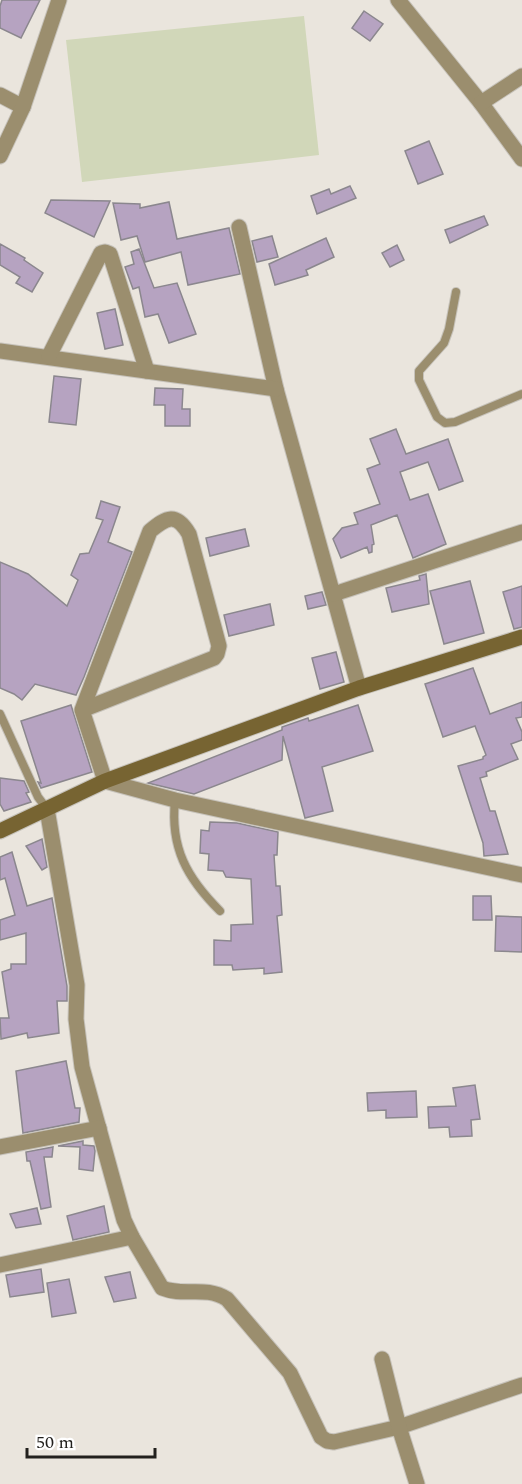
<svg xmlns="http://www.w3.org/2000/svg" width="522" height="1484" viewBox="0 0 522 1484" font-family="Spectral,serif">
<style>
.green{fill:#d1d7b9}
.building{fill:#b6a3c1;stroke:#8b878e;stroke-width:1.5}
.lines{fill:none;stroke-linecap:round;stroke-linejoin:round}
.lane-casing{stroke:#c6c2ba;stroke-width:10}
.street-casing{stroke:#c6c2ba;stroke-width:17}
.secondary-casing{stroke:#c6c2ba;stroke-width:17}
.lane{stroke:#9b8e6e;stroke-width:8}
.street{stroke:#9b8e6e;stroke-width:15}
.secondary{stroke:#776432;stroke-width:15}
</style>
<rect width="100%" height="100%" fill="#eae5dd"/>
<path class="green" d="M304,16L319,155L82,182L66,40Z"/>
<g class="building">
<path d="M2,0H40L21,38L0,28V6Z"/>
<path d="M364,11L383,24L370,41L352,28Z"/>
<path d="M429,141L443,174L418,184L405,151Z"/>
<path d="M350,186L356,198L317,214L311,196L329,189L331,194Z"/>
<path d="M51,200L110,201L94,237L45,213Z"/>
<path d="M169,202L177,239L229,228L240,274L188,285L181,252L145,262L137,236L121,240L113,203L140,204V208Z"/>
<path d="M484,216L488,225L450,243L445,230Z"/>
<path d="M272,236L278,257L257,262L252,241Z"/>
<path d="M326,238L334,257L306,270L308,275L275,285L269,264Z"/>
<path d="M0,244L25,258L24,260L43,273L32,292L16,283L20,277L0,265Z"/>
<path d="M397,245L404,260L390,267L382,253Z"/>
<path d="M139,249L154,288L177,283L196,334L169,343L158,314L145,317L139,287L133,289L125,267L134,264L131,252Z"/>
<path d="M115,309L123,345L105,349L97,313Z"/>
<path d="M54,376L81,379L76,425L49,422Z"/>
<path d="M155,388L183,389L182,409H190V426H165V405H154Z"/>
<path d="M396,429L406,454L448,439L463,481L439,490L428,462L400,472L410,500L428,494L446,544L413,558L397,515L371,525L374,544L372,545V552L369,553L367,547L341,558L333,539L342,528L358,524L354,513L380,504L367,469L380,464L370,439Z"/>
<path d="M101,501L120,507L108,542L132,552L84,677L76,695L35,684L22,700L14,694L0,688V562L28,574L67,606L78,580L71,575L80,554L89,553L103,520L96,518Z"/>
<path d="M245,529L249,546L210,556L206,538Z"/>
<path d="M426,574L429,604L392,612L386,588L420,580L419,576Z"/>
<path d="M470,581L484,633L444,644L430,591Z"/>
<path d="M522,586V627L514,629L503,592Z"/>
<path d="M322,592L326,605L308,609L305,596Z"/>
<path d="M270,604L274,625L229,636L224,615Z"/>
<path d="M336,652L344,682L320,689L312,658Z"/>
<path d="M473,668L490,714L522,702V717L516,718L522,732V740L511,744L518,759L486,772L487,776L480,778L490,811H495L508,854L484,856L483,843L458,766L483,759V757L486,755L475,726L443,737L425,684Z"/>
<path d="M71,705L92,772L41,788L38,782L41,783L21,721Z"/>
<path d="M358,705L373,751L322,767L333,811L305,818L283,736L282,760L194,794L148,783L282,730V727L308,718L309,721Z"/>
<path d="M0,778L24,781L29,792L26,793L31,802L4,811L0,804Z"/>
<path d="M210,822L237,823L278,832L277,855H274L276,886H280L282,915L277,916L282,972L264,974V968L233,970L232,965H214V940L231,941V925L253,924L251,879L226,877L223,871L208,870L209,854L200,853L201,830L209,831Z"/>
<path d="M42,839L47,867L42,870L26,846Z"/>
<path d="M12,852L27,906L52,898L67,986V1001H57L59,1033L28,1038L27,1033L1,1039L0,1018H9L2,972L11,969V964H26V933L0,940V920L15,915L5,878L0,880V857Z"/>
<path d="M473,896H491L492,920H473Z"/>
<path d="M496,916L522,917V952L495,951Z"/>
<path d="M66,1061L75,1108H80L79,1122L23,1133L16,1071Z"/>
<path d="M475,1085L480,1119L471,1120L472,1136L450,1137L449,1127L429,1128L428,1107L456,1106L453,1088Z"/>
<path d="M416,1091L417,1117L386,1118V1110L368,1111L367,1093Z"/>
<path d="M83,1141V1145L94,1146L95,1151L93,1171L79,1169L80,1147L58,1146Z"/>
<path d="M53,1147L52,1157H44L51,1207L41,1209L30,1161H27L26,1152Z"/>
<path d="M104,1206L109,1232L73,1240L67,1216Z"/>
<path d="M37,1208L41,1224L16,1228L10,1214Z"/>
<path d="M41,1269L44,1292L10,1297L6,1275Z"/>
<path d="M130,1272L136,1298L114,1302L105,1277Z"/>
<path d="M69,1279L76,1313L52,1317L47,1283Z"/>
</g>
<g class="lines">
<g class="lane-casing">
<g id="lane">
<path d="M456,292L449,329L444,343L419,371V380L437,417L445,423L455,422L522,394"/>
<path d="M0,714L38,797L47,809"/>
<path d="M175,800C170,848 187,878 220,911"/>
</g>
</g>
<g class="street-casing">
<g id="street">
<path d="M398,0L481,103L522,159"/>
<path d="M0,95L23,107"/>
<path d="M481,103L522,76"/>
<path d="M0,156L23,107L59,0"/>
<path d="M239,227L276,389L359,688"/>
<path d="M0,351L276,389"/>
<path d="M49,356L101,253L105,252L110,254L147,371"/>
<path d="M334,594L522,532"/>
<path d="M82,710L214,658L217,654L219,646L189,534C176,512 167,517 150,531L82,710L105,781L175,800L522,875"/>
<path d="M47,809L77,985L76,1019L82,1067L124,1220L132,1237L162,1288C184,1297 205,1285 227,1299L290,1373L321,1437L327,1441L334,1442L399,1427L522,1385"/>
<path d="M0,1147L99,1128"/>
<path d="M0,1265L132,1237"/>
<path d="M382,1359L399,1427L417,1484"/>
</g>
</g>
<g class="secondary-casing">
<path id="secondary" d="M0,831L105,781L359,688L522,637"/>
</g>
<use href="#lane" class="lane"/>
<use href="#street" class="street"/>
<use href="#secondary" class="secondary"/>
</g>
<path d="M27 1448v9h128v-9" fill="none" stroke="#22201d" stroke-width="3"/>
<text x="36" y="1448" font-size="18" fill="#22201d" stroke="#ffffff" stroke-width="4.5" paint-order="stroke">50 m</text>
</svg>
